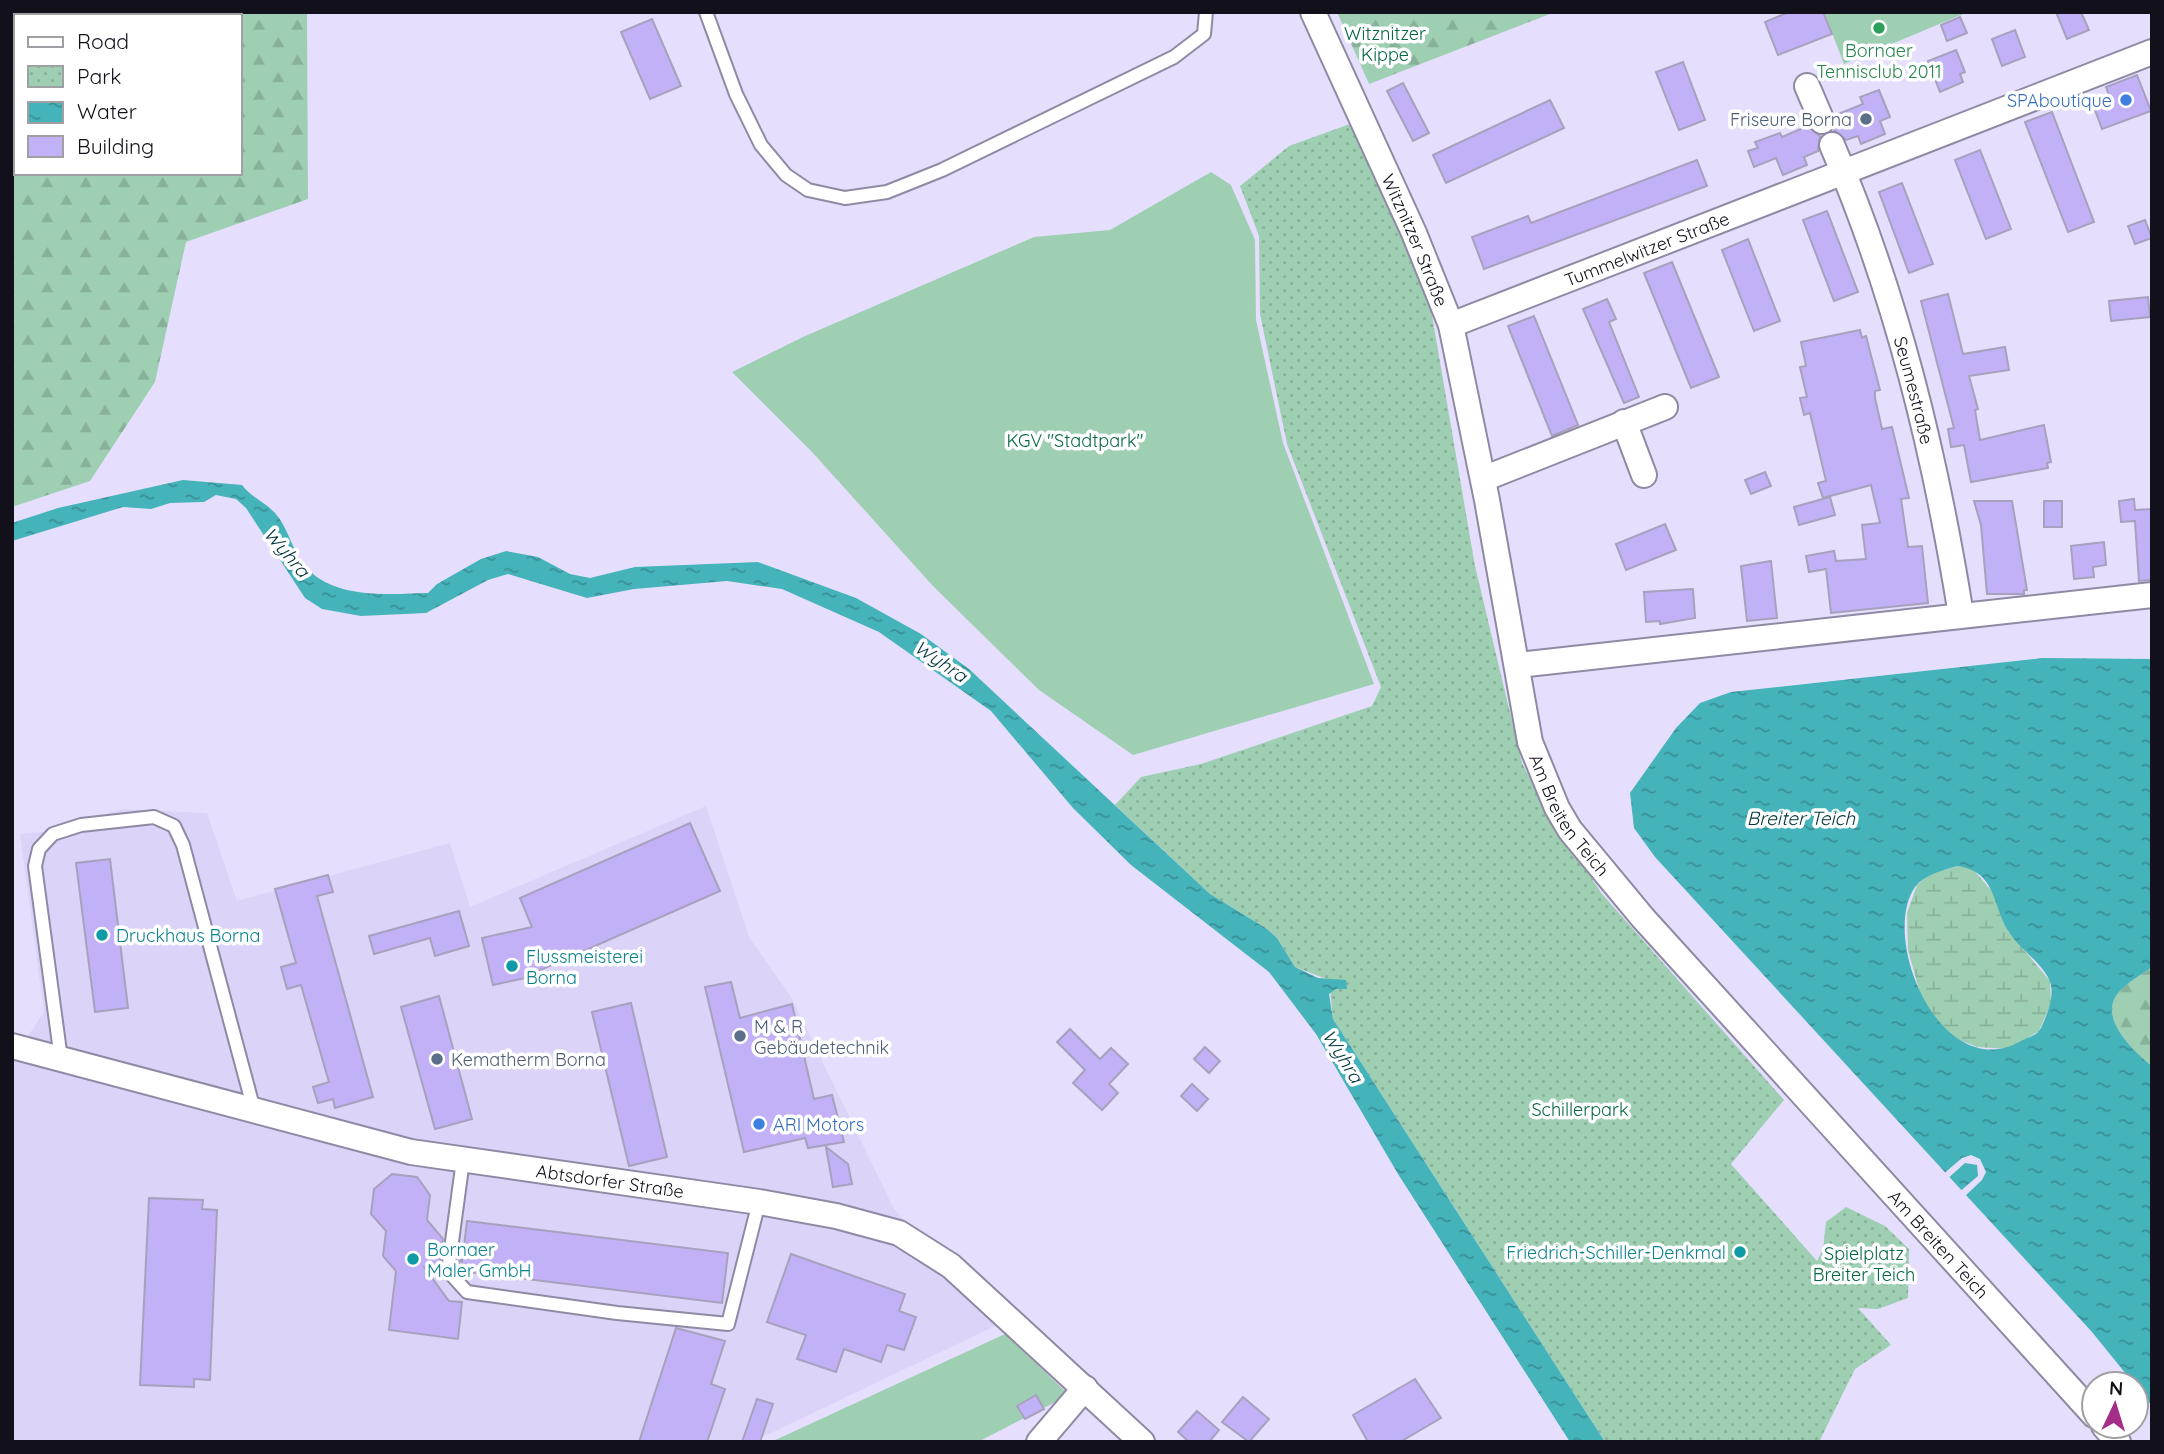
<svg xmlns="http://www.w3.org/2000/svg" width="2164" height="1454" viewBox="0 0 2164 1454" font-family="Quicksand,sans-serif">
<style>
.built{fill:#dbd3f8}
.green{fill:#9fcfb3}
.forest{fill:url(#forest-firs);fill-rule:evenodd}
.wetland{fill:url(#wetland-marsh)}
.park{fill:url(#park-dots)}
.water{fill:url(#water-ripples);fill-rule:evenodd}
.pier{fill:#e5dffd}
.building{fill:#c2b1f7;stroke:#a7a1bd;stroke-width:2}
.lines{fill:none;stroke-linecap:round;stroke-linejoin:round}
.lane-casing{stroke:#8f89a4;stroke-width:16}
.street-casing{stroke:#8f89a4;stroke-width:28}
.lane{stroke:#fff;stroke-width:12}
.street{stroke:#fff;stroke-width:24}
.leisure-dot{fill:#2e9e5b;stroke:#fff;stroke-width:2.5}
.shop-dot{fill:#3f7fe0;stroke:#fff;stroke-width:2.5}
.service-dot{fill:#5c6f8a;stroke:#fff;stroke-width:2.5}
.culture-dot{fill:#0f9aa8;stroke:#fff;stroke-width:2.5}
.labels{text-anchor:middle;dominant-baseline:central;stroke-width:7;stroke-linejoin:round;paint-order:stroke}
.park-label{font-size:18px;fill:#046841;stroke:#fff}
.leisure-label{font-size:18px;fill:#27864d;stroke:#fff}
.shop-label{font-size:18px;fill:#366cbe;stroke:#fff;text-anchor:end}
.service-label{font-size:18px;fill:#4e5e75;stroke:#fff;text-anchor:start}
.street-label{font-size:18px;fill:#12101a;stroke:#fff}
.culture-label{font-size:18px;fill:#0d838f;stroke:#fff;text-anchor:start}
.water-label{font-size:19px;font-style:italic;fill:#003539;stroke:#fff}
</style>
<defs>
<pattern id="forest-firs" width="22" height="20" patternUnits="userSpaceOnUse" patternTransform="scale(1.75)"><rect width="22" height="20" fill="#9fcfb3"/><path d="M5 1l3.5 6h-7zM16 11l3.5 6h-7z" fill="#88b199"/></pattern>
<pattern id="wetland-marsh" width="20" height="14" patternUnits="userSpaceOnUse" patternTransform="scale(1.75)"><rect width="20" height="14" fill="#9fcfb3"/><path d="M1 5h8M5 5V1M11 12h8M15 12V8" fill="none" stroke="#88b199"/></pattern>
<pattern id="park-dots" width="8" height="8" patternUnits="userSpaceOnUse" patternTransform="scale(1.75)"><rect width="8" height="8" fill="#9fcfb3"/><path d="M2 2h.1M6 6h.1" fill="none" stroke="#88b199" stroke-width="1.8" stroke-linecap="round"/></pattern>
<pattern id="water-ripples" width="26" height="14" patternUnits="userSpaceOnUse" patternTransform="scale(1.75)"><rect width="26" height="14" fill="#45b3ba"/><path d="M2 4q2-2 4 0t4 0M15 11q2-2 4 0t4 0" fill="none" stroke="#389096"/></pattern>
</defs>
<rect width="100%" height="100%" fill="#e5dffd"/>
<path class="built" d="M706,806L749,937L791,997L894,1209L997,1325L752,1442H12V1060L44,1012L20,834L56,831L122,809L207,813L237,901L450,843L470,907Z"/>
<g class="green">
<path d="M1824,12H1968L1844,64Z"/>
<path d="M1211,172L1231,185L1255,240L1256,320L1283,443L1374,684L1133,755L1039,690L933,586L812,452L732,372L803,337L1034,237L1110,230Z"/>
<path d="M1005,1334L1069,1395L978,1442H771Z"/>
</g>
<g class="forest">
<path d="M12,12H307L308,199L186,242L155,382L90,481L12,507ZM16,16H240V173H16Z"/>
<path d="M1337,12H1555L1369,84Z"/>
<path d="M2152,967V1066C2132,1050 2095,1015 2121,990C2130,981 2142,974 2152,967Z"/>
</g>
<path class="wetland" d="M1957,866L1972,868L1996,896L2008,931L2050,981L2051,1003L2039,1031L2009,1049L1977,1047L1957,1039L1935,1019L1922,1000L1908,950L1907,913L1917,885L1928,875Z"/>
<path class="park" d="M1350,124L1428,292L1475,566L1522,763L1550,815L1602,894L1784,1100L1731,1164L1817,1261L1823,1249L1826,1222L1846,1207L1885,1226L1909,1249L1908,1298L1878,1309L1858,1308L1891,1345L1855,1369L1819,1442H1605L1333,1019L1329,980L1295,967L1277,938L1267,929L1210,894L1115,805L1141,777L1201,764L1372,706L1381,687L1287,444L1260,314L1259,236L1240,186L1289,146Z"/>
<g class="water">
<path d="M183,480L242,485C252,498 265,502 275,513C288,527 292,550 304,565C333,600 387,594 428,593L437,584L481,559L506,551L538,557L570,574L590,578L635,567L758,562L856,598L921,634L969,669L1210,894L1267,929L1277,938L1295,967L1318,978L1346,980L1347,989H1336L1329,994L1333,1019L1605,1442H1570L1398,1174L1316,1034L1269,972L1131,865L1073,808L991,711L879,632L782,589L727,581L634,589L587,598L508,574L488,580L426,613L361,616L322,609L305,598L246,508L236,499L216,495L204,502L170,503L151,509L123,507L12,541V523L58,508Z"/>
<path d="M2043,658L2152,659V967C2142,974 2130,981 2121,990C2095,1015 2132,1050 2152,1066V1406L2092,1332L1655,857L1634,828L1630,793L1676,728L1700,703L1731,692ZM1957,866C1997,871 1992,906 2009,932C2019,949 2043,963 2050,982C2055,996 2047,1015 2041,1028C2036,1037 2027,1037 2019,1042C1942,1084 1879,940 1915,887C1925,874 1942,871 1957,866Z"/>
</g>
<path class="pier" d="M1971,1155L1980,1159L1986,1172L1982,1180L1963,1198L1958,1193L1978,1176L1977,1165L1965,1163L1945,1181L1941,1176L1962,1158Z"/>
<g class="building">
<path d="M1789,12H1823L1832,34L1778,55L1765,22Z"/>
<path d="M2056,12H2081L2089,30L2067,39Z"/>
<path d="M1960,17L1967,33L1947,41L1941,25Z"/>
<path d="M652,19L681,86L650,99L621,32Z"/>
<path d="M2015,30L2025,57L2002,66L1992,39Z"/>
<path d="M1956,50L1965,72L1960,74L1963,82L1940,92L1928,61Z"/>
<path d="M1683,62L1705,120L1679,130L1656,72Z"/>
<path d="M2137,75L2151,111L2102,129L2095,110L2112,103L2106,87Z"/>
<path d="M1403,83L1429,133L1413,141L1387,91Z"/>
<path d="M1879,90L1890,117L1880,121L1885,134L1861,144L1858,136L1846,140L1834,130L1836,115L1863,104L1860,97Z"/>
<path d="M1550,100L1564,128L1446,183L1433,155Z"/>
<path d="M2052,112L2094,222L2068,232L2025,122Z"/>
<path d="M1808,126L1820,136L1818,151L1804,157L1807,165L1783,175L1776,158L1754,167L1748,151L1758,148L1755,142L1780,133L1782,137Z"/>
<path d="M1980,150L2011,229L1986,239L1955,160Z"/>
<path d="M1697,160L1707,186L1484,269L1472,237L1528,216L1531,223Z"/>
<path d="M1902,183L1933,264L1909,273L1879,192Z"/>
<path d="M1827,211L1858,292L1834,301L1803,220Z"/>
<path d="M2145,220L2152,238L2135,244L2128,226Z"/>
<path d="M1748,239L1780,321L1754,331L1722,250Z"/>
<path d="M1672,262L1719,377L1691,388L1644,273Z"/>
<path d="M1948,294L1963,354L2005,347L2009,370L1969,376L1978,409L1975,410L1980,440L2044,425L2051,462L2047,463L2048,468L1971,482L1964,445L1951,447L1948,429L1954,428L1921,301Z"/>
<path d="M2148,297L2150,317L2111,321L2109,301Z"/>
<path d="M1607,299L1616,319L1609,322L1639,397L1624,403L1583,309Z"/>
<path d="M1534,316L1578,425L1552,436L1508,326Z"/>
<path d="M1860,330L1862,338L1866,336L1880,390L1875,391V398L1882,429L1892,427L1909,498L1901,499L1908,547L1922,546L1928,603L1831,613L1826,569L1809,572L1806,556L1834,551L1836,561L1866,559L1862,525L1880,523L1871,485L1823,498L1818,483L1826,481L1810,413L1804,415L1800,398L1807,397L1800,367L1806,366L1801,342Z"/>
<path d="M1765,472L1771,486L1751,494L1745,480Z"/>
<path d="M1830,497L1835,515L1799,525L1794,507Z"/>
<path d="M2134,499L2135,510L2152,509V580L2139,581L2135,521L2121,522L2119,501Z"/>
<path d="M1974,501H2012L2027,590H2024V594H1987L1981,525Z"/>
<rect x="2044" y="501" width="18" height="26"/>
<path d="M1665,524L1676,550L1626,570L1616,544Z"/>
<path d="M2104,542L2106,565L2093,567L2094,577L2074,579L2071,546Z"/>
<path d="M1771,561L1777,618L1747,621L1741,566Z"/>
<path d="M1693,589L1695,618L1660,624V621L1646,622L1644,592Z"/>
<path d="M690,823L720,891L538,971L539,975L493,985L482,938L532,927L520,898Z"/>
<path d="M110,859L128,1008L95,1012L76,863Z"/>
<path d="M328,875L333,892L317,896L373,1097L335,1108L333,1099L318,1103L313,1087L329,1082L301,985L287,989L281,967L296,963L275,889Z"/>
<path d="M459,911L469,946L435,956L430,938L374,954L369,936Z"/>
<path d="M731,982L740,1018L792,1004L814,1099L832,1095L844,1142L808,1148L805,1138L744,1152L705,987Z"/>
<path d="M439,996L472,1119L435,1129L401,1007Z"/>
<path d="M631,1003L667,1157L629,1166L592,1012Z"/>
<path d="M1070,1029L1100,1059L1111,1048L1128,1064L1109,1084L1118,1093L1102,1110L1073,1083L1085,1070L1057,1042Z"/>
<path d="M1205,1047L1220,1061L1209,1073L1194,1059Z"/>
<path d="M1192,1084L1208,1099L1197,1111L1181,1096Z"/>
<path d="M826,1147L848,1164L852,1184L833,1187Z"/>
<path d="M392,1174L417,1177L430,1195L427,1220L443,1239L439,1269L424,1267L449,1301L462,1302L458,1339L389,1330L396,1271L383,1256L386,1231L371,1214L374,1189Z"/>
<path d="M149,1198L203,1200L202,1209L217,1210L210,1380L194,1379V1387L140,1385Z"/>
<path d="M467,1221L728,1253L722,1303L460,1271L459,1258L462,1262Z"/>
<path d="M791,1254L905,1294L899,1311L916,1317L904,1350L887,1345L881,1362L844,1349L836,1372L797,1359L806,1335L767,1322Z"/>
<path d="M676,1328L725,1341L711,1384L725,1389L707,1442H639Z"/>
<path d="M1415,1379L1441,1418L1400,1442H1368L1353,1415Z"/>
<path d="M1036,1395L1044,1409L1025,1419L1017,1406Z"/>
<path d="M1243,1397L1269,1419L1249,1442L1222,1422Z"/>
<path d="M757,1399L773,1404L760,1442H742Z"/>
<path d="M1197,1411L1219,1430L1209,1442H1189L1178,1432Z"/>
</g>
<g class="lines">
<g class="lane-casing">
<g id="lane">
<path d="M706,12L736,94L761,145L786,175L808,190L845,198L887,192L942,170L1174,57L1204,34L1206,12"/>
<path d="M61,1059L35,866L39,849L53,834L81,825L154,817L174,826L183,845L254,1110"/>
<path d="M463,1160L448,1271L467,1292L617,1313L728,1324L759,1202"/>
</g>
</g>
<g class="street-casing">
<g id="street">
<path id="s1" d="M1313,12L1414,233L1451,325L1487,500L1530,742L1557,808L1570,830L1643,918L2094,1415"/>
<path d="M1807,86L1822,121"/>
<path id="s2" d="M1832,145C1897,296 1935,453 1961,615"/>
<path id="s3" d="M1451,325L2152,52"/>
<path d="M1624,422L1644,475"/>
<path d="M1483,479L1665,407"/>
<path d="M1518,665L2152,595"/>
<path id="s4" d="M12,1046L411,1152L759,1202L836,1216L899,1233L951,1266L1142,1442"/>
<path d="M2104,1426L2118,1442"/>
<path d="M1039,1442L1085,1388"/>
</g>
</g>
<use href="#lane" class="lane"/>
<use href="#street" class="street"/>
</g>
<circle class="leisure-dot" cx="1879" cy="28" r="7"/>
<g class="shop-dot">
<circle cx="2126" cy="100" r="7"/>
<circle cx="759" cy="1124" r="7"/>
</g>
<g class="service-dot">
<circle cx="1866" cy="119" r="7"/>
<circle cx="740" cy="1036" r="7"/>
<circle cx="437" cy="1059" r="7"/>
</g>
<g class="culture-dot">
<circle cx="102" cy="935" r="7"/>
<circle cx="512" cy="966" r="7"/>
<circle cx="1740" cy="1252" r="7"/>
<circle cx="413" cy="1259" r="7"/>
</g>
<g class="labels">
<g class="park-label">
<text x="1385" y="33">Witznitzer<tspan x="1385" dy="21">Kippe</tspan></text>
<text x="1075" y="440">KGV "Stadtpark"</text>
<text x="1580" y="1109">Schillerpark</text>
<text x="1864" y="1253">Spielplatz<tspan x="1864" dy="21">Breiter Teich</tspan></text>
</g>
<g class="leisure-label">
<text x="1879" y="50">Bornaer<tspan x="1879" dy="21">Tennisclub 2011</tspan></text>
</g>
<g class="shop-label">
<text x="2112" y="100">SPAboutique</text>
<text x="773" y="1124" text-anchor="start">ARI Motors</text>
</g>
<g class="service-label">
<text x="1852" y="119" text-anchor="end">Friseure Borna</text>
<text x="754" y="1026">M &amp; R<tspan x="754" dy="21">Gebäudetechnik</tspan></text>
<text x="451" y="1059">Kematherm Borna</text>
</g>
<g class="street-label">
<text stroke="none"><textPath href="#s1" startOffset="250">Witznitzer Straße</textPath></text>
<text stroke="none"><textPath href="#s3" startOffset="210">Tummelwitzer Straße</textPath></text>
<text stroke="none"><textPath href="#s2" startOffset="259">Seumestraße</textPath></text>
<text stroke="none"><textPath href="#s1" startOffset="850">Am Breiten Teich</textPath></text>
<text stroke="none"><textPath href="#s4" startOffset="614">Abtsdorfer Straße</textPath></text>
<text stroke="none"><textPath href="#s1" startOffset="1418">Am Breiten Teich</textPath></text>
</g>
<g class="culture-label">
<text x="116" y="935">Druckhaus Borna</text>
<text x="526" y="956">Flussmeisterei<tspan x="526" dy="21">Borna</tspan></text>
<text x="427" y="1249">Bornaer<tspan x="427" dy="21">Maler GmbH</tspan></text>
<text x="1726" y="1252" text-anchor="end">Friedrich-Schiller-Denkmal</text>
</g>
<g class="water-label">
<text transform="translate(287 552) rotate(49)">Wyhra</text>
<text transform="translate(941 661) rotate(34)">Wyhra</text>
<text x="1801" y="818">Breiter Teich</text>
<text transform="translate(1343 1056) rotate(58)">Wyhra</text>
</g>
</g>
<rect width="2164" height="1454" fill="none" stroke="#12101a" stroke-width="28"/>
<rect x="14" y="14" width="228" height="161" fill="#ffffff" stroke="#a09fa3" stroke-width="2"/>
<rect x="28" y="37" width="35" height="10" fill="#ffffff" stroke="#a09fa3" stroke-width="2"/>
<text x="77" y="49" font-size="21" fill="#12101a">Road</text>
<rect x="28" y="66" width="35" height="21" fill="url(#park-dots)" stroke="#a09fa3" stroke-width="2"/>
<text x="77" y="84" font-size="21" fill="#12101a">Park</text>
<rect x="28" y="102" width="35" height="21" fill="url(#water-ripples)" stroke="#a09fa3" stroke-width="2"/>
<text x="77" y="119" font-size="21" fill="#12101a">Water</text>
<rect x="28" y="136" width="35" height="21" fill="#c2b1f7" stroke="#a09fa3" stroke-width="2"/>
<text x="77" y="154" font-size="21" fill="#12101a">Building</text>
<g transform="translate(2115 1405) rotate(4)"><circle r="33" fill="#ffffff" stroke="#a09fa3" stroke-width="2"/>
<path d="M0-5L12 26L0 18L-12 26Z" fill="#a42e87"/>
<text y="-10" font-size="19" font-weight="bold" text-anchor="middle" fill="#12101a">N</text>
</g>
</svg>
